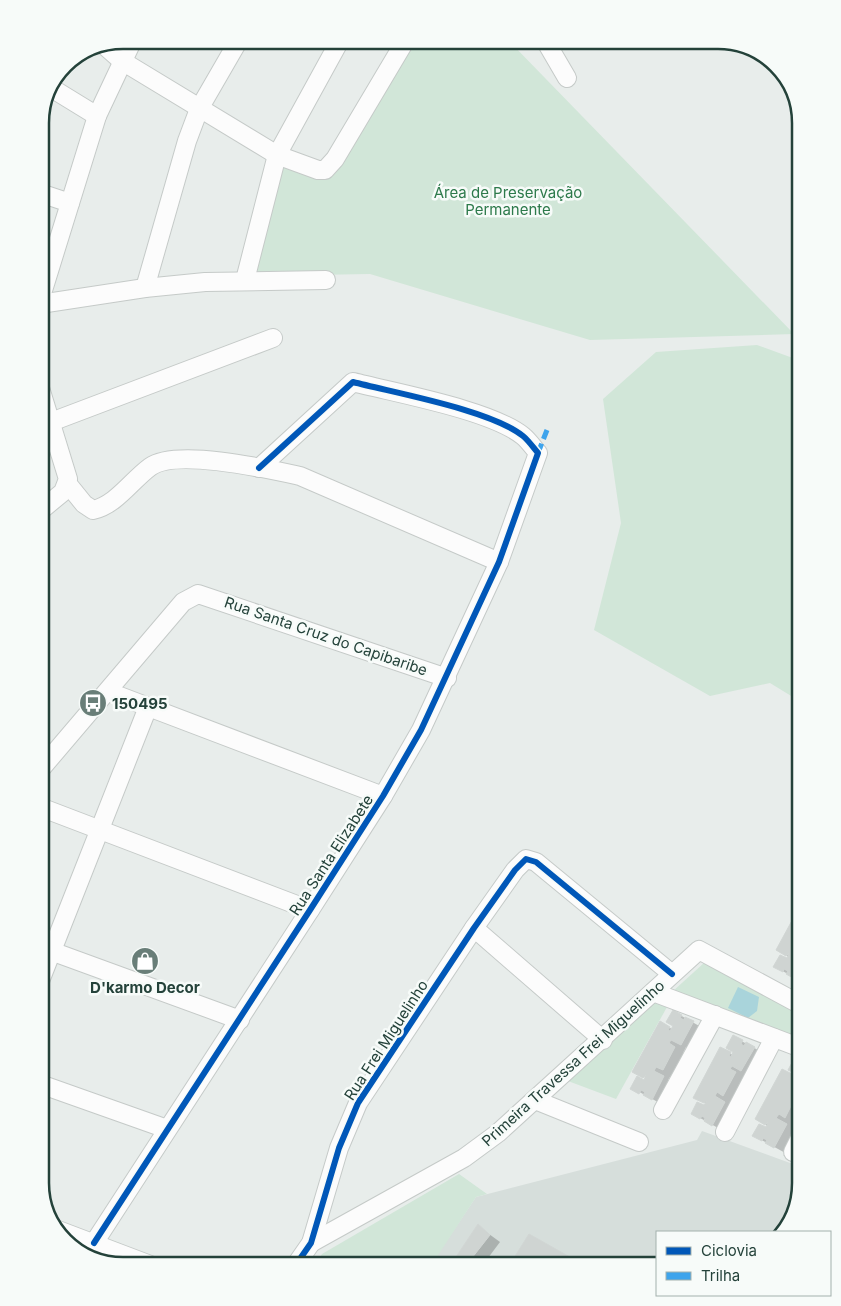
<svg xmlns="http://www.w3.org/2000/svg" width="841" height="1306" viewBox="0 0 841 1306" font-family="Inter,sans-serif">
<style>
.built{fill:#d6dedb}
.green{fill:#d1e6d8}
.water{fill:#a9d4db}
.shadow{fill:#0003}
.building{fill:#cfd4d2;stroke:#d1d6d4}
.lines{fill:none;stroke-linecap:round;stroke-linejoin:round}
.minor-casing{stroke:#c5cac8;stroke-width:20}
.minor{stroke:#fcfcfc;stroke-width:18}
.quiet{stroke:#3ea4ec;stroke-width:5;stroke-dasharray:10 5;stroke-linecap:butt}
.cycleway-casing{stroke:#f7fbf9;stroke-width:9}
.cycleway{stroke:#0057b8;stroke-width:6}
.labels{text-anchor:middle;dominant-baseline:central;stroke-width:5;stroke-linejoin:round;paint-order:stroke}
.park-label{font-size:15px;fill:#2d7a4b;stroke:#f7fbf9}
.street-label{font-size:15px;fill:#24423a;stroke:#f7fbf9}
.poi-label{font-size:15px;font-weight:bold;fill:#24423a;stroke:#f7fbf9;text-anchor:start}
.rim{fill:none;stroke:#24423a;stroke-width:2.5}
</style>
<rect width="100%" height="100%" fill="#e8edeb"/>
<path class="built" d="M702,1131L801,1167V1183L790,1225L782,1232H657V1266H430L476,1197L697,1140Z"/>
<g class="green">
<path d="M510,42L794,334L590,340L370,274L253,276L281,161L325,176L411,43Z"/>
<path d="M757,345L801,361V702L770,683L710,696L594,630L621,523L603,399L656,352Z"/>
<path d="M705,962L801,1014V1045L672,992Z"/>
<path d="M656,1001L667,1007L616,1099L568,1081Z"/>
<path d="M459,1174L487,1194L476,1197L431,1266H314L322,1254Z"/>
</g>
<path class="water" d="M738,987L759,997L757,1011L748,1018L728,1008Z"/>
<g class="shadow">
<path d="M801,906V981L775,967L787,960L789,957L777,950Z"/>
<path d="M673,1011L708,1031L696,1053L686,1047L683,1053L689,1056L678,1077L672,1074L668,1080L678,1086L667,1107L632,1088L644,1082L646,1078L634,1071L660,1023L672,1029L674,1026Z"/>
<path d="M734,1037L769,1056L727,1133L693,1114L705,1107L707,1104L695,1097L721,1049L733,1055Z"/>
<path d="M801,1062V1123L800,1125L794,1121L791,1127L801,1133L789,1155L754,1136L768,1126L756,1119L782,1070L794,1077Z"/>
<path d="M478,1226L500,1242L482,1266H452Z"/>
<path d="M530,1236L582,1266H511Z"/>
</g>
<g class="building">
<path d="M801,904V928L798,934L801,936V946L797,949L801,951V967L795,979L786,974L788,971L784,969L783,972L773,967L780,955L787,958L789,953L786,956L776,950Z"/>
<path d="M673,1010L682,1015L680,1018L684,1020L685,1017L694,1021L681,1045L671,1040L669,1043L675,1047L663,1070L656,1067L654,1071L664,1076L652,1100L643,1095L645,1092L641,1090L639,1094L630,1089L637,1076L644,1080L646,1075L643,1078L632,1072L660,1021L670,1027L668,1030L670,1031L673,1026L666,1022Z"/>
<path d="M733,1035L743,1040L741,1044L744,1046L746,1042L755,1047L741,1071L732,1066L730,1069L736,1072L723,1096L717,1092L715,1096L725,1102L712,1126L704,1121L705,1118L702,1116L700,1119L691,1114L697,1102L704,1105L707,1101L704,1103L693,1098L720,1047L731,1052L729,1056L731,1057L733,1052L726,1048Z"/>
<path d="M795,1057L801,1061V1092L793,1088L791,1091L797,1094L785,1118L779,1114L776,1118L787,1124L774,1148L765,1143L767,1140L763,1138L762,1141L752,1136L759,1124L766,1127L768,1122L765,1125L755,1119L782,1069L792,1074V1078L795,1073L788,1070Z"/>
<path d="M478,1224L490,1235L468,1263L472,1266H450Z"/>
<path d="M529,1234L584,1265L509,1266Z"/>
</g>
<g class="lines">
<g class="minor-casing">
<g id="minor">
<path d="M546,42L567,78"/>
<path d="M105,46L122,61L277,155L318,170H325L335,159L404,43"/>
<path d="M53,89L97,116"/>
<path d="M40,193L70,203"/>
<path d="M245,280L277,155L338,44"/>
<path d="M145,288L187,141L199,109L236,45"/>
<path d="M40,300L97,116L130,46"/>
<path d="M40,304L145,288L205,282L326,280"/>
<path d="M51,422L273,338"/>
<path d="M67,483L84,504L93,510C116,505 131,481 150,467C176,448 268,469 300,476L499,562"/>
<path d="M40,511L63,492L68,479L40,388"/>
<path d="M109,692L383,796"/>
<path d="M40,770L183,602L198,594L447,678"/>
<path d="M40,807L310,910"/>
<path d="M474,928L603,1040"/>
<path d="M40,947L240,1020"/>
<path d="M40,981L148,707"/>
<path d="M653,992L801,1048"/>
<path d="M40,1084L167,1129"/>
<path d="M535,1100L639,1142"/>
<path d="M663,1110L715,1015"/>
<path d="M725,1132L774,1038"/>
<path d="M793,1152L801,1136"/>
<path d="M58,1230L153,1266"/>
<path d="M94,1243L310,910L383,796L421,730L499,562L538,453C533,447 528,440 523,436C491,410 395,393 353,382L259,468"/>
<path d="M311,1243L464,1158L498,1133L699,950L801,1005"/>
<path d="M295,1266L311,1243L339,1148L358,1103L474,928L515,870L526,859L536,862L672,974"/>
</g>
</g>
<use href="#minor" class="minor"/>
<path class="quiet" d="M538,453L547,430"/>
<g class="cycleway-casing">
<g id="cycleway">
<path d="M94,1243L310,910L383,796L421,730L499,562L538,453C533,447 528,440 523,436C491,410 395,393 353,382L259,468"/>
<path d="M295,1266L311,1243L339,1148L358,1103L474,928L515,870L526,859L536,862L672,974"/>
</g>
</g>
<use href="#cycleway" class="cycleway"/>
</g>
<defs>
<g id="bus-disc" transform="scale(1.4375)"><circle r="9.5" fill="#697e78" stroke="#f7fbf9"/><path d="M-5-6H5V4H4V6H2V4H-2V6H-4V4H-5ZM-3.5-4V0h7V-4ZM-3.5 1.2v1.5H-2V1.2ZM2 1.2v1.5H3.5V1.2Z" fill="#fff"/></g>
<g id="shop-disc" transform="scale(1.4375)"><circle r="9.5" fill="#697e78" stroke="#f7fbf9"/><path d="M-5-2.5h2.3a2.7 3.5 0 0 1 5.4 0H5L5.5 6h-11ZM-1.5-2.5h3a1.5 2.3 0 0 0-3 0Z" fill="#fff"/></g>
</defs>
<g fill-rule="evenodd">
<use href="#bus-disc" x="93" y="703"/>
<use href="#shop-disc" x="145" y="961"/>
</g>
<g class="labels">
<g class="park-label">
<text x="508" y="192">Área de Preservação<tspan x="508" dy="17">Permanente</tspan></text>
</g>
<g class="street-label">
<text transform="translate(326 636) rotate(19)">Rua Santa Cruz do Capibaribe</text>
<text transform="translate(331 855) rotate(-57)">Rua Santa Elizabete</text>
<text transform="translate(386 1040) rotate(-57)">Rua Frei Miguelinho</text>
<text transform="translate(573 1063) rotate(-42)">Primeira Travessa Frei Miguelinho</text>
</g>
<g class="poi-label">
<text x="112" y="703">150495</text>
<text x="145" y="987" text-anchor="middle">D'karmo Decor</text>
</g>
</g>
<path d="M0 0H841V1306H0ZM123 49H718A74 74 0 0 1 792 123V1183A74 74 0 0 1 718 1257H123A74 74 0 0 1 49 1183V123A74 74 0 0 1 123 49Z" fill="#f7fbf9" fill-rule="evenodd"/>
<path class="rim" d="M123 49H718A74 74 0 0 1 792 123V1183A74 74 0 0 1 718 1257H123A74 74 0 0 1 49 1183V123A74 74 0 0 1 123 49Z"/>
<rect x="656" y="1231" width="175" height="65" fill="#f7fbf9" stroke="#a3b1ad"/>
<rect x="666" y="1247" width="25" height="8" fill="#0057b8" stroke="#a3b1ad"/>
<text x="701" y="1256" font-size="15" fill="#24423a">Ciclovia</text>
<rect x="666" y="1272" width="25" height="8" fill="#3ea4ec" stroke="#a3b1ad"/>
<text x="701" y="1281" font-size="15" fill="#24423a">Trilha</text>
</svg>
